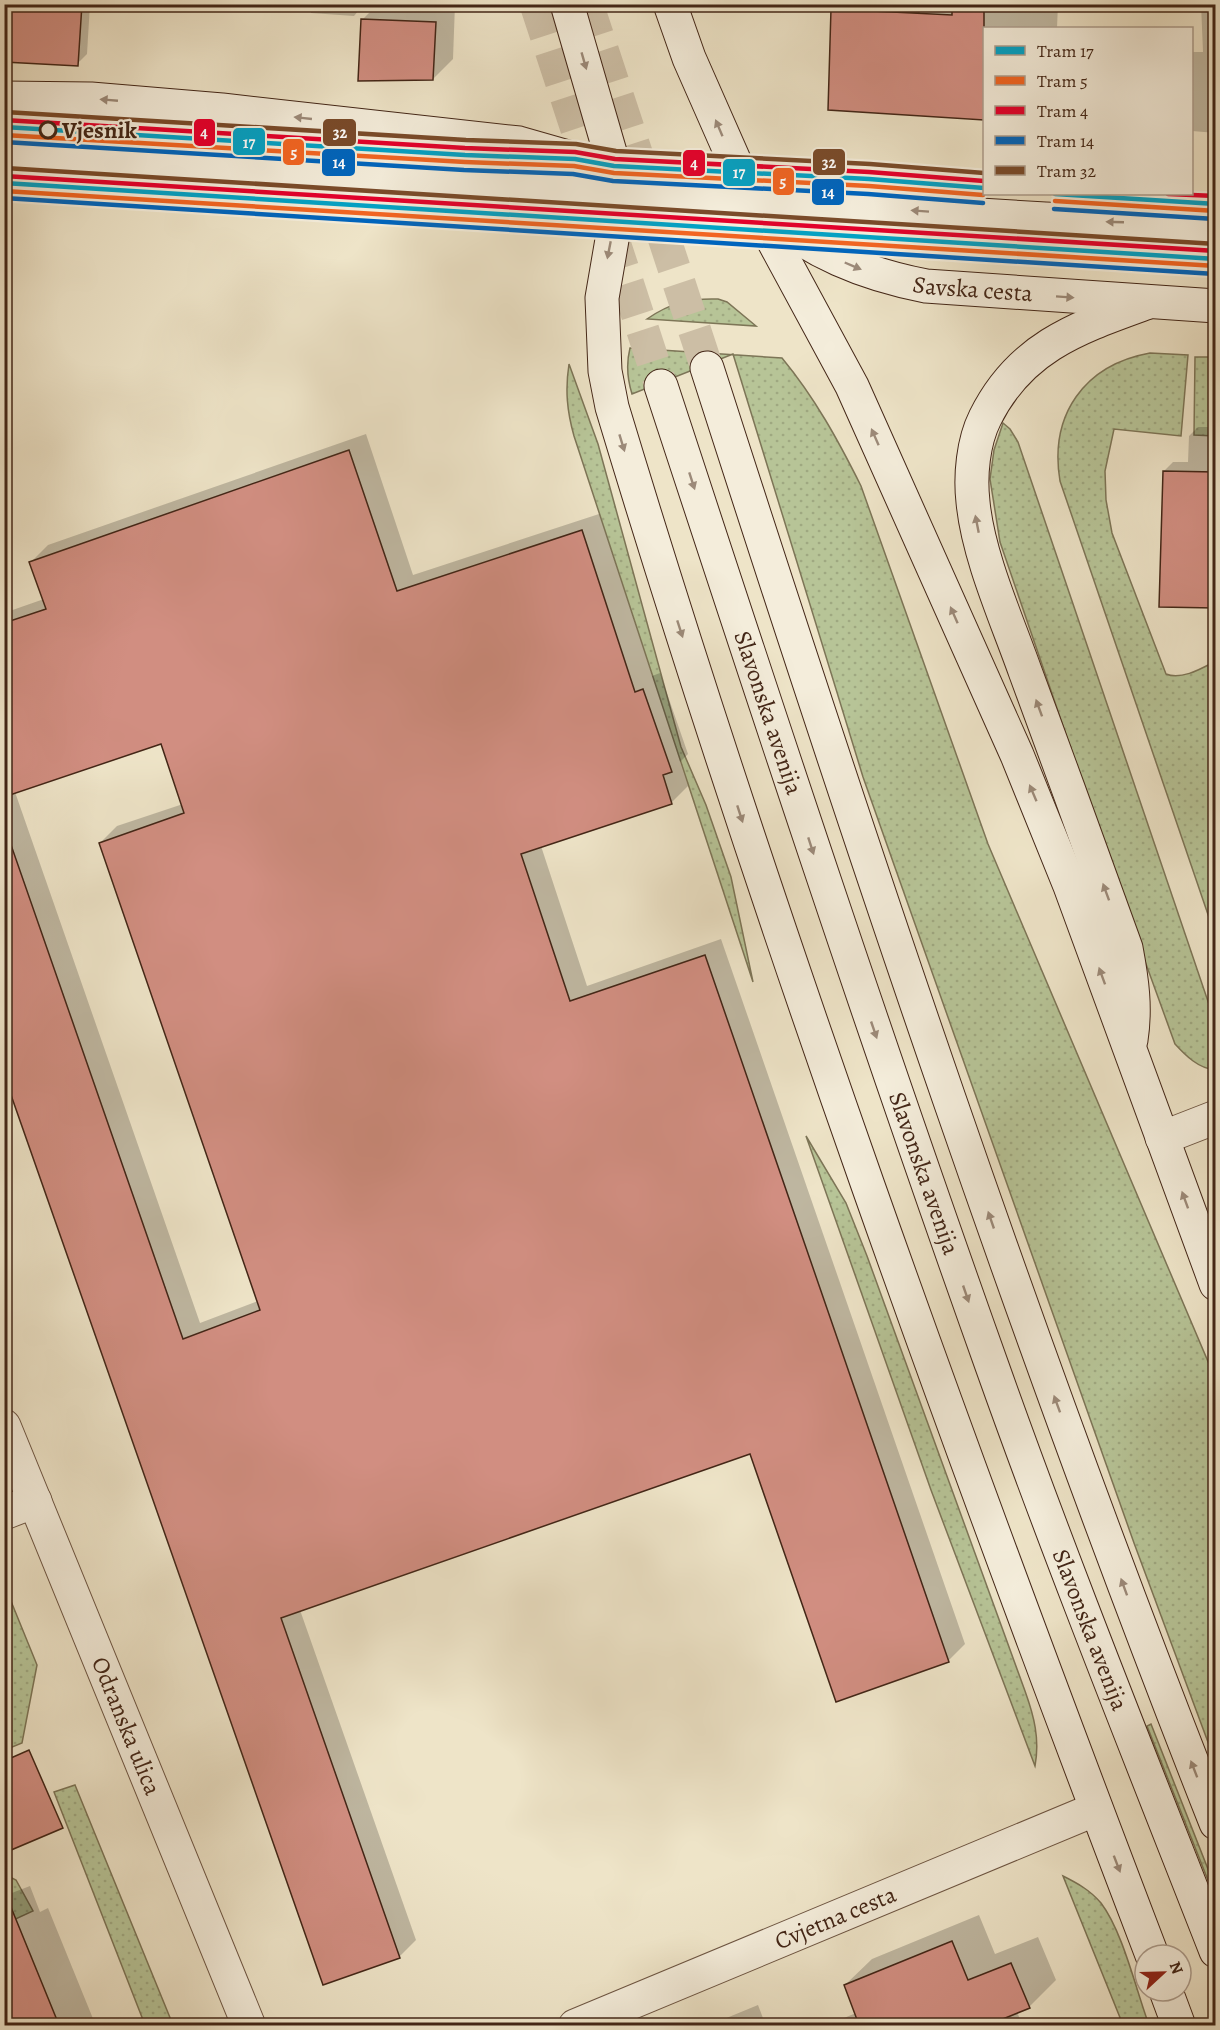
<svg xmlns="http://www.w3.org/2000/svg" width="1220" height="2030" viewBox="0 0 1220 2030" font-family="Alegreya,serif">
<style>
.green{fill:url(#green-dots);stroke:#7d7557;stroke-width:1.5}
.shadow{fill:#0003;fill-rule:evenodd}
.building{fill:#d18e81;stroke:#432617;stroke-width:1.5}
.lines{fill:none;stroke-linecap:round;stroke-linejoin:round}
.secondary-tunnel{stroke:#ccbea5;stroke-width:33;stroke-dasharray:33 16;stroke-linecap:butt}
.minor-casing{stroke:#6e5643;stroke-width:35}
.secondary-casing{stroke:#432617;stroke-width:35}
.minor{stroke:#f4eddb;stroke-width:33}
.secondary{stroke:#f4eddb;stroke-width:33}
.tram-1-casing{stroke:#f4eddb;stroke-width:9}
.tram-2-casing{stroke:#f4eddb;stroke-width:9}
.tram-3-casing{stroke:#f4eddb;stroke-width:9}
.tram-4-casing{stroke:#f4eddb;stroke-width:9}
.tram-5-casing{stroke:#f4eddb;stroke-width:9}
.tram-1{stroke:#03a2c5;stroke-width:4.5}
.tram-2{stroke:#f26522;stroke-width:4.5}
.tram-3{stroke:#e4002b;stroke-width:4.5}
.tram-4{stroke:#0065bd;stroke-width:4.5}
.tram-5{stroke:#7a4b2a;stroke-width:4.5}
.oneway{fill:#9c8a79}
.stop-dot{fill:#f4eddb;stroke:#432617;stroke-width:3}
.labels{text-anchor:middle;dominant-baseline:central;stroke-width:4.5;stroke-linejoin:round;paint-order:stroke}
.stop-label{font-size:24px;font-weight:bold;fill:#432617;stroke:#f4eddb;text-anchor:start}
.street-label{font-size:24px;fill:#432617;stroke:#f4eddb}
.line-badge{stroke:#f4eddb;stroke-width:2}
.badge-label{font-size:16px;text-anchor:middle;font-weight:bold;fill:#fff}
</style>
<defs>
<pattern id="green-dots" width="8" height="8" patternUnits="userSpaceOnUse" patternTransform="scale(1.5)"><rect width="8" height="8" fill="#b7c497"/><path d="M2 2h.1M6 6h.1" fill="none" stroke="#9fa881" stroke-width="1.8" stroke-linecap="round"/></pattern>
</defs>
<rect width="100%" height="100%" fill="#eee4c8"/>
<filter id="stains"><feTurbulence type="fractalNoise" baseFrequency=".00333" numOctaves="4"/><feColorMatrix values="0 0 0 0 .2 0 0 0 0 .09 0 0 0 0 .02 0 0 0 .5 -.17"/></filter>
<radialGradient id="worn" r=".72"><stop offset=".6" stop-color="#630" stop-opacity="0"/><stop offset="1" stop-color="#630" stop-opacity=".3"/></radialGradient>
<g class="green">
<path d="M831,5H919V13L830,9Z"/>
<path d="M718,299L727,302L756,326L647,319C670,303 690,298 718,299Z"/>
<path d="M630,348L782,358C815,398 838,440 861,486L988,844L1215,1378V1761L1134,1543L863,777L733,354L632,394C627,378 626,364 630,348Z"/>
<path d="M1150,353L1188,355L1181,436L1114,429L1105,471L1106,500L1112,533L1166,674C1180,680 1199,670 1212,663L1215,654V935L1060,481C1049,415 1084,365 1150,353Z"/>
<path d="M1195,357H1215V436L1194,435Z"/>
<path d="M569,364L598,444L681,747L706,805L731,877L753,982L574,436C567,411 565,390 569,364Z"/>
<path d="M1003,423L1010,429L1018,442L1215,1022V1070C1198,1068 1186,1056 1175,1044L1121,895L1000,542L990,479L994,450Z"/>
<path d="M806,1136L846,1203L867,1256L1025,1691C1034,1716 1040,1739 1035,1766L931,1490Z"/>
<path d="M4,1584L37,1665L22,1743L5,1750Z"/>
<path d="M1151,1724L1215,1887V1898L1147,1726Z"/>
<path d="M75,1785L173,2025H145L54,1792Z"/>
<path d="M4,1874L16,1880L33,1911L7,1923L5,1916Z"/>
<path d="M1063,1876C1077,1883 1090,1890 1101,1903C1123,1932 1136,1990 1149,2025H1123Z"/>
</g>
<g class="shadow">
<path d="M4,4H90L87,54L77,64Z"/>
<path d="M311,4H364L354,16L311,13Z"/>
<path d="M378,4H455L453,59L433,79L362,20Z"/>
<path d="M838,4H1058L1057,28H984V119L829,109L832,10Z"/>
<path d="M1201,4H1216V133L1192,131V52H1203Z"/>
<path d="M1198,427H1216V606L1161,605L1164,471L1173,462H1188L1189,436Z"/>
<path d="M366,434L413,575L599,514L652,676L660,673L688,754L680,762L688,786L671,803L541,846L587,986L721,939L965,1644L948,1661L751,1452L300,1610L416,1940L399,1957L4,1070V613L44,599L31,562L48,545ZM162,742L183,804L117,826L100,843L258,1301L200,1323L15,792Z"/>
<path d="M30,1886L40,1912L48,1908L96,2026H4V1896Z"/>
<path d="M979,1915L995,1954L1038,1937L1056,1980L1029,2007L1017,2012L1023,2026H825L856,2013L845,1985L872,1959Z"/>
<path d="M758,2005L766,2026H707Z"/>
</g>
<g class="building">
<path d="M4,4H82L78,66L4,62Z"/>
<path d="M952,4H984V120L828,110L831,9L952,15Z"/>
<path d="M361,19L436,22L433,80L358,81Z"/>
<path d="M349,450L397,591L582,530L635,692L643,689L672,772L663,775L672,804L521,854L570,1001L705,955L949,1662L836,1702L750,1454L281,1618L400,1958L323,1985L4,1075V843L10,842L183,1339L260,1310L99,843L184,813L161,744L4,797V623L46,609L29,562Z"/>
<path d="M1163,471L1215,472V608L1159,607Z"/>
<path d="M29,1750L63,1828L4,1853V1761Z"/>
<path d="M4,1895H6L59,2025H4Z"/>
<path d="M952,1941L968,1980L1011,1963L1030,2008L988,2025H859L844,1985Z"/>
</g>
<g class="lines">
<g class="secondary-tunnel">
<path d="M536,4L661,386"/>
<path d="M587,4L707,368"/>
</g>
<g class="minor-casing">
<g id="minor">
<path d="M1162,1138L1216,1117"/>
<path id="s1" d="M4,1426L249,2026"/>
<path d="M4,1513L35,1501"/>
<path id="s2" d="M575,2026L1096,1809"/>
</g>
</g>
<g class="secondary-casing">
<g id="secondary">
<path d="M567,4L614,166L620,193L602,298L605,371L612,407C770,931 957,1444 1152,1955"/>
<path d="M670,4L689,58L752,201L852,386L1017,755L1070,886L1216,1284"/>
<path d="M4,98L91,99L222,110L519,143L575,159L620,193"/>
<path d="M4,156L1045,219L1216,226"/>
<path id="s3" d="M762,210C810,252 864,274 926,286L1216,306"/>
<path d="M707,368C864,857 1027,1345 1216,1823"/>
<path id="s4" d="M661,386C768,713 876,1041 992,1366C1062,1563 1140,1757 1216,1951"/>
<path d="M1131,1040C1136,1008 1132,980 1126,948C1093,856 1059,763 1025,671C1007,620 978,556 973,502C970,476 973,442 985,418C1020,347 1077,328 1146,303"/>
<path d="M1166,1991L1179,2026"/>
</g>
</g>
<use href="#minor" class="minor"/>
<use href="#secondary" class="secondary"/>
<g class="tram-1-casing">
<g id="tram-1">
<path d="M4,127L465,155L575,159L614,166L869,179L984,188"/>
<path d="M4,183L1216,259"/>
<path d="M1055,194L1216,204"/>
</g>
</g>
<g class="tram-2-casing">
<g id="tram-2">
<path d="M4,135L465,162L574,166L614,173L869,186L983,195"/>
<path d="M4,191L1216,266"/>
<path d="M1055,201L1216,211"/>
</g>
</g>
<g class="tram-3-casing">
<g id="tram-3">
<path d="M4,120L465,148L575,152L615,159L869,172L984,181"/>
<path d="M4,176L1216,251"/>
<path d="M1168,194L1216,196"/>
</g>
</g>
<g class="tram-4-casing">
<g id="tram-4">
<path d="M4,142L464,170L573,174L613,181L868,194L983,203"/>
<path d="M4,198L1215,274"/>
<path d="M1054,209L1215,219"/>
</g>
</g>
<g class="tram-5-casing">
<g id="tram-5">
<path d="M5,112L466,140L576,144L616,151L870,164L984,173"/>
<path d="M5,168L1216,244"/>
</g>
</g>
<use href="#tram-1" class="tram-1"/>
<use href="#tram-2" class="tram-2"/>
<use href="#tram-3" class="tram-3"/>
<use href="#tram-4" class="tram-4"/>
<use href="#tram-5" class="tram-5"/>
</g>
<defs><path id="oneway-solid" d="M-6-.8H1V-3.2L6.5 0L1 3.2V.8H-6Z" transform="scale(1.5)"/></defs>
<g class="oneway">
<use href="#oneway-solid" transform="translate(584 61) rotate(74)"/>
<use href="#oneway-solid" transform="translate(109 100) rotate(-175)"/>
<use href="#oneway-solid" transform="translate(303 118) rotate(-174)"/>
<use href="#oneway-solid" transform="translate(719 128) rotate(-113)"/>
<use href="#oneway-solid" transform="translate(920 211) rotate(-176)"/>
<use href="#oneway-solid" transform="translate(1115 222) rotate(-178)"/>
<use href="#oneway-solid" transform="translate(609 250) rotate(101)"/>
<use href="#oneway-solid" transform="translate(853 266) rotate(23)"/>
<use href="#oneway-solid" transform="translate(1065 297) rotate(4)"/>
<use href="#oneway-solid" transform="translate(875 437) rotate(-114)"/>
<use href="#oneway-solid" transform="translate(622 443) rotate(73)"/>
<use href="#oneway-solid" transform="translate(692 481) rotate(72)"/>
<use href="#oneway-solid" transform="translate(977 524) rotate(-101)"/>
<use href="#oneway-solid" transform="translate(954 615) rotate(-114)"/>
<use href="#oneway-solid" transform="translate(680 629) rotate(72)"/>
<use href="#oneway-solid" transform="translate(1039 708) rotate(-110)"/>
<use href="#oneway-solid" transform="translate(1033 793) rotate(-113)"/>
<use href="#oneway-solid" transform="translate(740 814) rotate(72)"/>
<use href="#oneway-solid" transform="translate(811 846) rotate(72)"/>
<use href="#oneway-solid" transform="translate(1106 892) rotate(-110)"/>
<use href="#oneway-solid" transform="translate(1102 976) rotate(-110)"/>
<use href="#oneway-solid" transform="translate(874 1030) rotate(71)"/>
<use href="#oneway-solid" transform="translate(1185 1200) rotate(-110)"/>
<use href="#oneway-solid" transform="translate(991 1220) rotate(-109)"/>
<use href="#oneway-solid" transform="translate(966 1294) rotate(71)"/>
<use href="#oneway-solid" transform="translate(1057 1404) rotate(-110)"/>
<use href="#oneway-solid" transform="translate(1124 1587) rotate(-110)"/>
<use href="#oneway-solid" transform="translate(1194 1769) rotate(-111)"/>
<use href="#oneway-solid" transform="translate(1117 1864) rotate(69)"/>
</g>
<circle class="stop-dot" cx="48" cy="130" r="8"/>
<g class="labels">
<g class="stop-label">
<text x="62" y="130">Vjesnik</text>
</g>
<g class="street-label">
<text stroke="none"><textPath href="#s3" startOffset="230">Savska cesta</textPath></text>
<text stroke="none"><textPath href="#s4" startOffset="344">Slavonska avenija</textPath></text>
<text stroke="none"><textPath href="#s4" startOffset="830">Slavonska avenija</textPath></text>
<text stroke="none"><textPath href="#s4" startOffset="1316">Slavonska avenija</textPath></text>
<text stroke="none"><textPath href="#s1" startOffset="324">Odranska ulica</textPath></text>
<text stroke="none"><textPath href="#s2" startOffset="282">Cvjetna cesta</textPath></text>
</g>
</g>
<g class="line-badge">
<rect x="193" y="118" width="23" height="29" rx="6" fill="#e4002b"/>
<rect x="322" y="118" width="35" height="29" rx="6" fill="#7a4b2a"/>
<rect x="232" y="127" width="34" height="29" rx="6" fill="#03a2c5"/>
<rect x="282" y="138" width="23" height="28" rx="6" fill="#f26522"/>
<rect x="812" y="148" width="34" height="28" rx="6" fill="#7a4b2a"/>
<rect x="321" y="148" width="35" height="29" rx="6" fill="#0065bd"/>
<rect x="682" y="149" width="24" height="28" rx="6" fill="#e4002b"/>
<rect x="722" y="158" width="34" height="29" rx="6" fill="#03a2c5"/>
<rect x="772" y="167" width="23" height="29" rx="6" fill="#f26522"/>
<rect x="811" y="178" width="34" height="28" rx="6" fill="#0065bd"/>
</g>
<g class="badge-label">
<text x="204" y="138">4</text>
<text x="340" y="138">32</text>
<text x="249" y="148">17</text>
<text x="294" y="158">5</text>
<text x="829" y="168">32</text>
<text x="339" y="168">14</text>
<text x="694" y="169">4</text>
<text x="739" y="178">17</text>
<text x="783" y="187">5</text>
<text x="828" y="198">14</text>
</g>
<rect width="1220" height="2030" fill="none" stroke="#eee4c8" stroke-width="24"/>
<rect x="6" y="6" width="1208" height="2018" fill="none" stroke="#432617" stroke-width="3"/>
<rect x="12" y="12" width="1196" height="2006" fill="none" stroke="#432617" stroke-width="1.5"/>
<rect x="983" y="27" width="210" height="168" fill="#f4eddb" stroke="#ad9d8d" stroke-width="1.5"/>
<rect x="995" y="46" width="30" height="9" fill="#03a2c5" stroke="#ad9d8d" stroke-width="1.5"/>
<text x="1037" y="57" font-size="18" fill="#432617">Tram 17</text>
<rect x="995" y="76" width="30" height="9" fill="#f26522" stroke="#ad9d8d" stroke-width="1.5"/>
<text x="1037" y="87" font-size="18" fill="#432617">Tram 5</text>
<rect x="995" y="106" width="30" height="9" fill="#e4002b" stroke="#ad9d8d" stroke-width="1.5"/>
<text x="1037" y="117" font-size="18" fill="#432617">Tram 4</text>
<rect x="995" y="136" width="30" height="9" fill="#0065bd" stroke="#ad9d8d" stroke-width="1.5"/>
<text x="1037" y="147" font-size="18" fill="#432617">Tram 14</text>
<rect x="995" y="166" width="30" height="9" fill="#7a4b2a" stroke="#ad9d8d" stroke-width="1.5"/>
<text x="1037" y="177" font-size="18" fill="#432617">Tram 32</text>
<g transform="translate(1163 1973) rotate(68)"><circle r="28" fill="#f4eddb" stroke="#ad9d8d" stroke-width="1.5"/>
<path d="M0-4.5L10 22L0 15L-10 22Z" fill="#8f2418"/>
<text y="-9" font-size="16" font-weight="bold" text-anchor="middle" fill="#432617">N</text>
</g>
<rect width="100%" height="100%" filter="url(#stains)"/>
<rect width="100%" height="100%" fill="url(#worn)"/>
</svg>
